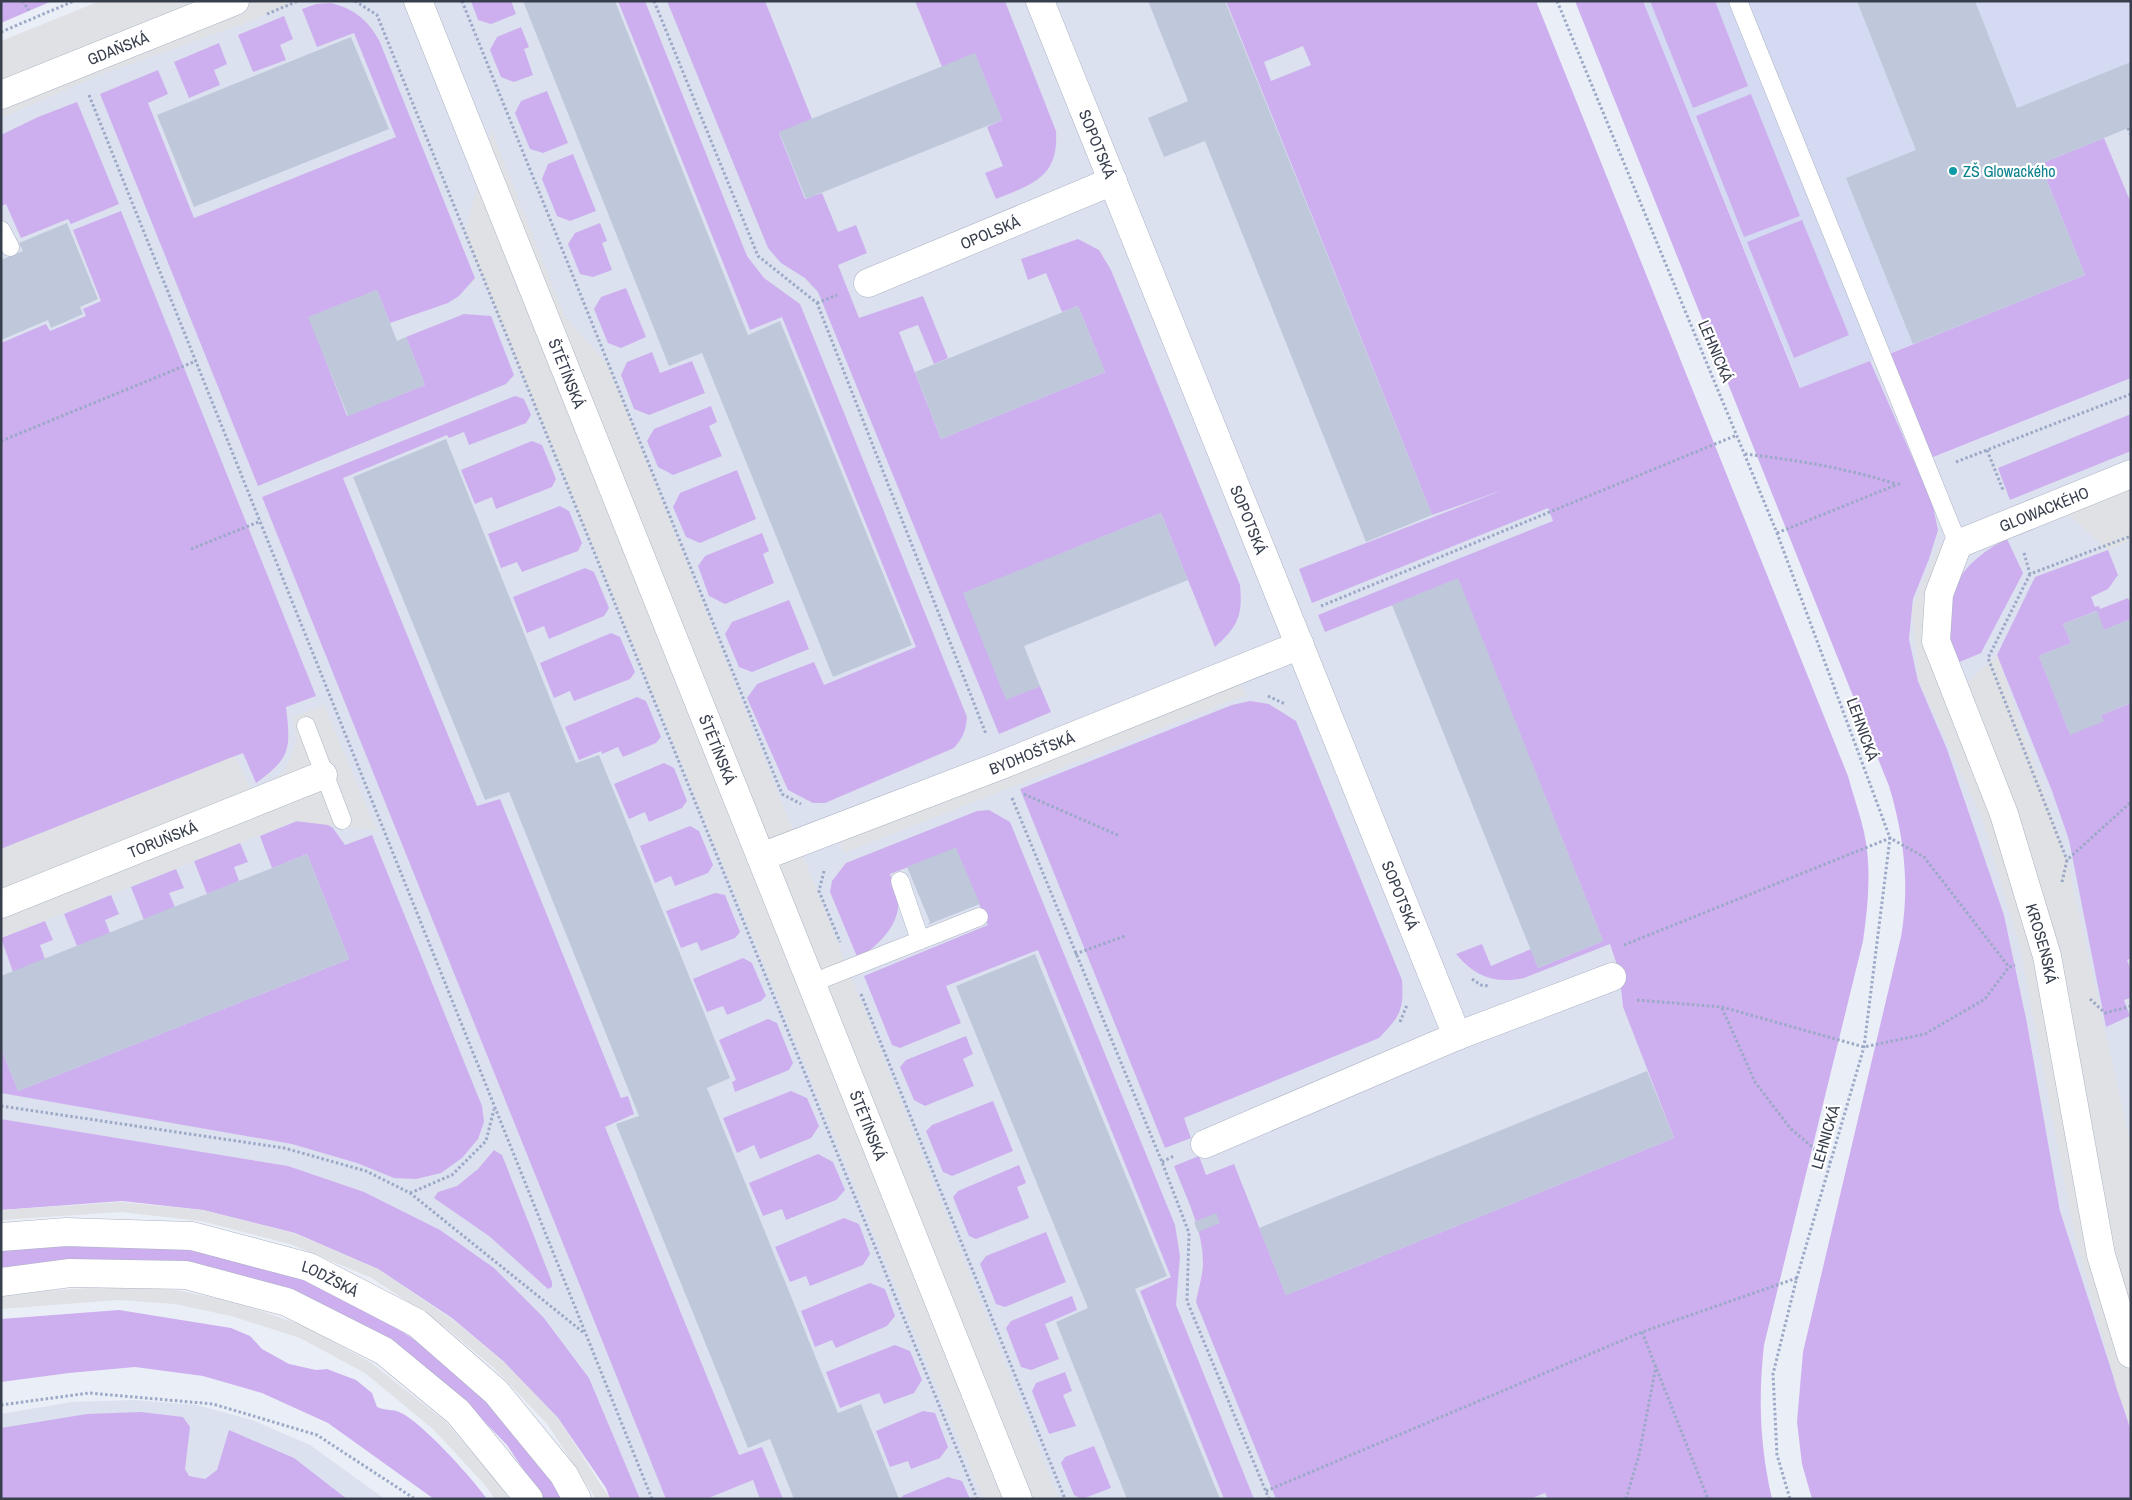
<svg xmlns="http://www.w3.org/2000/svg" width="2132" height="1500" viewBox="0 0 2132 1500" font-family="'Archivo Narrow',sans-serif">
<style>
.residential{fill:#dce1ef}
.education{fill:#d3daf1}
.green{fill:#cdafef;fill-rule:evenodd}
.parking{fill:#dfe1e5}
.building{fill:#bec8da}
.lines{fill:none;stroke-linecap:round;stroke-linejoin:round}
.service-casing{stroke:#abb3c4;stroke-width:19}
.minor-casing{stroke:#abb3c4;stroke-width:29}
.tertiary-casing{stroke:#abb3c4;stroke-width:29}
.path{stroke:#9ba9c7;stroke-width:3;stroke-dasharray:2.5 2.5;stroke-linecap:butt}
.service{stroke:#fff;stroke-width:18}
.minor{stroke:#fff;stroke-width:28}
.tertiary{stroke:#fff;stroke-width:28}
.culture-dot{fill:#0f9aa8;stroke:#fff;stroke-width:2}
.labels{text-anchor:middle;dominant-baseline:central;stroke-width:4.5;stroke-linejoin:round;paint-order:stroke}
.street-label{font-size:16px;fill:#373e4c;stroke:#fff}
.culture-label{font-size:16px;fill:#0d838f;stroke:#fff;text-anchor:start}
</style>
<rect width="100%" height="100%" fill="#eaeef7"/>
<g class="residential">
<path d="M285,1H1345L1573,571L1623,1007L1674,1138L1721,1499H640L589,1378L544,1318L288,1166L1,1119V116L99,69Z"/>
<path d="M2131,127V203L2104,138Z"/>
<path d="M1889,354L1932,458L2131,378V1431L2060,1211L2027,1023L2004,915L1947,749L1918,681L1909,639L1913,599L1929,559L1932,502L1870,361Z"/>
<path d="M134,1400L197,1405L252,1420L310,1445L385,1499H1V1414L71,1402Z"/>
</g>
<path class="education" d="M1643,1H2131V127L2040,164L2085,275L1801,389Z"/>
<g class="green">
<path d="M1,1H52L1,23Z"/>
<path d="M471,1H511L516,14L491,24L478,20Z"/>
<path d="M618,1H645L747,256L764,278L800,304L967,717C966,730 963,738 954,748L825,803H813L788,790L747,698L757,684L814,662L824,685L916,647L782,317L750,330Z"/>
<path d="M667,1H765L812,119L779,133L805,199L822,193L838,232L856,225L867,253L838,265L859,318L923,296L948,358L934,364L918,325L899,332L941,439L1105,372L1078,306L1062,312L1046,273L1028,280L1021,259L1078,239L1099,250L1111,270L1240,585C1243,615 1238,627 1215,647L1161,513L964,593L1007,699L1040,686L1051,712L999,734L818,292L805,278L781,263L768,248Z"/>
<path d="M915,1H1005L1056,131C1059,177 1033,184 996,199L985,173L1003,166L987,127L1002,120L975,54L942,67Z"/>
<path d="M1226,1H1536L1848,776C1853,795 1860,814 1864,832C1872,869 1868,905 1863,941L1764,1345C1758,1398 1760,1447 1772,1499H1548L1545,1493L1530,1499H1276L1196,1302C1198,1289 1203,1276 1203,1263C1203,1229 1186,1197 1174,1166L1199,1156L1206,1175L1234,1164L1286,1295L1674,1138L1623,1007L1619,971L1610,944L1524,978C1495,984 1475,977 1456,954L1482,944L1491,966L1531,949L1538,968L1603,941L1458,579L1325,632L1318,615L1553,521L1548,508L1312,603L1299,569L1503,490L1432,515ZM1303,46L1311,65L1271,81L1264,62Z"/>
<path d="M1575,1H1643L1800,388L1870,361L1932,502L1938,530L1929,559L1913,599L1909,639L1918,681L1947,749L2004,915L2027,1023L2060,1211L2131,1431V1499H1812L1802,1464L1797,1422L1803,1352L1901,937C1910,886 1904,835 1889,786Z"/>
<path d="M1650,1H1715L1748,86L1693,108Z"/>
<path d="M331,3C354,9 367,19 379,40L475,278L459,296L448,303L390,323L377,290L309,317L347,416L425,385L406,337L464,314L491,316L514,375L506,384L258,486L100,94L158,70L168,94L148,103L194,218L396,137L354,33L317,47L302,9L316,4Z"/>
<path d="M284,16L293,39L280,45L286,60L253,72L238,35Z"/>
<path d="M521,27L529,47L524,49L533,75L514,82L501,77L490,50L497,37Z"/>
<path d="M219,43L227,64L214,70L220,85L189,98L174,62Z"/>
<path d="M547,91L568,143L543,153L530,149L515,113L521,101Z"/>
<path d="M1751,94L1800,216L1744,237L1696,116Z"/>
<path d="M77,102L119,204L71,224L68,219L21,238L6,204L1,206V135L38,117Z"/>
<path d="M2104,138L2131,203V378L1931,458L1889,354L2085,275L2040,164Z"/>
<path d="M573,154L596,211L570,221L557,216L542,179L548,164Z"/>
<path d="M121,211L316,696L286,707C291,748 291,758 256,783L243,753L1,849V343L46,324L50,331L86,316L83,309L101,301L73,230Z"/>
<path d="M1802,220L1849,335L1794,358L1747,242Z"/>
<path d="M600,223L607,241L602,243L612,270L593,277L580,274L568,244L575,233Z"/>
<path d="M626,288L646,337L621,348L608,343L594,309L601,297Z"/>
<path d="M652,352L660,373L692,361L705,393L649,415L634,409L621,375L627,362Z"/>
<path d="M515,396L524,399L531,415L526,423L469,445L464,432L449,438L447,435L343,478L477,806L500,799L621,1098L628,1096L634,1114L605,1127L739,1455L762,1447L783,1499H760L753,1480L706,1499H666L262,497Z"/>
<path d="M711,406L717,422L709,426L722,456L673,475L658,467L647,441L654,429Z"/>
<path d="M2131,414V451L2010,500L1998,468Z"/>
<path d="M532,441L542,445L556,479L552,487L496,509L492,497L475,504L461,470Z"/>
<path d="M737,470L756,519L700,543L686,537L673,507L680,493Z"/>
<path d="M560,506L569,511L582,543L578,551L522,572L517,562L501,568L488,534Z"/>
<path d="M762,533L769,551L763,554L774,583L725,604L709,596L698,566L705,556Z"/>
<path d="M2007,539L2023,573L1981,653L1950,666C1949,650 1945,612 1949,599C1958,571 1982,551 2007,539Z"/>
<path d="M2108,550L2118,575L2108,589L2091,597L2095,607L2099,606L2100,609L2128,598L2131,604V619L2104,630L2096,611L2063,624L2071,643L2039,656L2070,734L2103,721L2101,715L2131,703V958L2127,960L2131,970V998L2124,1000L2130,1016L2106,1027L2069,840L2052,791L1997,655L2035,577Z"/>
<path d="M585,568L594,572L609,608L604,616L549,639L544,626L527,633L513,597Z"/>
<path d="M789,600L809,649L752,672L739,667L725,634L732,622Z"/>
<path d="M611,633L620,637L635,672L630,679L574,701L570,691L554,698L540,663Z"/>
<path d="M637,697L646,701L661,737L656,743L623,757L618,747L602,754L601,751L579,760L565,727Z"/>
<path d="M1250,701L1269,704L1296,721L1402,980C1404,1011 1400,1016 1379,1038L1184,1118L1191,1138L1165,1148L1020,789L1232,705Z"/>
<path d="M664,763L674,768L687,801L682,808L649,822L645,812L629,819L614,784Z"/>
<path d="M989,810L1010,822L1175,1225L1180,1256L1176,1305L1254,1499H1224L1140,1291L1171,1277L1038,950L946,986L961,1023L900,1048L892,1045L864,976L988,925L956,849L958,848L890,874C892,881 897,889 898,896C902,925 878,945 858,959L830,892L832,881L846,863L977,811Z"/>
<path d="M312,815L333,828L345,845L372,835L482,1106L484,1122L478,1139L462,1158L441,1173L416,1179L394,1178L357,1163L292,1144L1,1093V1048L18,1091L349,959L307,854L272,868L260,836Z"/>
<path d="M690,826L699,831L713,865L708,873L675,886L671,876L655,883L640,846Z"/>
<path d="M240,843L248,862L234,867L239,881L207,894L194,861Z"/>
<path d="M176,869L184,888L169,893L175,907L144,920L131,887Z"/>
<path d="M715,893L725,895L740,932L735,938L701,951L697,942L681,948L666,911Z"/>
<path d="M111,895L119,914L105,920L110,933L77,946L64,914Z"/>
<path d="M45,921L53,940L40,945L45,959L13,972L1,938Z"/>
<path d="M743,958L752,963L766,996L761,1001L727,1015L723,1006L707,1012L693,979Z"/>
<path d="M768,1019L777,1023L793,1063L789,1070L735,1092L732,1082L736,1080L719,1040Z"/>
<path d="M966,1036L973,1054L963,1059L974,1086L925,1106L914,1100L900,1067L906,1060Z"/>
<path d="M791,1091L807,1098L819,1126L811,1138L760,1159L754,1145L737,1153L723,1118Z"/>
<path d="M993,1101L1013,1151L952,1176L943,1172L926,1131L932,1125Z"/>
<path d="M1,1119L288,1166L364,1192L440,1230L494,1268L544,1318L589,1378L640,1499H610L606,1488L558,1418L503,1361L452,1318L378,1269L295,1233L203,1210L122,1201L1,1210Z"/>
<path d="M494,1150L502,1155L552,1282V1287L548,1289L489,1236L434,1198L438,1192L457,1186L478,1169Z"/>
<path d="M818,1154L833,1162L845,1190L836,1200L786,1220L782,1209L763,1216L749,1183Z"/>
<path d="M1019,1165L1026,1183L1017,1187L1029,1218L976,1239L969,1236L953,1197L958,1191Z"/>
<path d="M844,1218L859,1224L870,1254L863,1265L810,1286L806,1276L790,1282L775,1247Z"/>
<path d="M1046,1232L1066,1282L1005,1307L996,1304L980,1264L986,1256Z"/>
<path d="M70,1244C121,1245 171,1244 221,1254C353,1281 498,1379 562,1499H543L507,1445L456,1392L399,1349L309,1301L1,1269V1251Z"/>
<path d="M870,1283L885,1289L895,1316L887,1326L836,1348L832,1340L815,1347L801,1311Z"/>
<path d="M1072,1296L1077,1310L1045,1324L1059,1359L1031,1370L1021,1367L1006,1328L1011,1321Z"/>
<path d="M119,1310L231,1328L250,1336L262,1349L289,1364L316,1370L327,1369L356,1380L372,1393L377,1407C386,1411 393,1409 399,1412C420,1420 474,1480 487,1499H434L328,1423L262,1393L203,1376L135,1367L69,1373L1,1382V1319Z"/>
<path d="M895,1345L910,1351L922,1380L914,1393L884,1404L879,1393L840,1408L826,1372Z"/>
<path d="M1065,1372L1072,1391L1063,1395L1076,1426L1049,1434L1032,1391L1036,1383Z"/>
<path d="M923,1411L935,1413L948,1447L940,1458L911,1469L908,1461L890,1467L876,1431Z"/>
<path d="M141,1412L183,1417L190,1427L185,1469L189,1476L205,1479L217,1470L229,1430L294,1458L347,1499H1V1428L87,1414Z"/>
<path d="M1094,1446L1111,1488L1082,1499L1074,1495L1061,1463L1065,1457Z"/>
<path d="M948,1477L962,1481L970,1499H903L902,1496Z"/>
</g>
<g class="parking">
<path d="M100,1H235L1,95V41Z"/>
<path d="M239,1L296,2L240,25L100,75L1,118V104Z"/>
<path d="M491,130L565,317L608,365L1059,1499H983L465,234Z"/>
<path d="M2131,474V540L2108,550L2057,504Z"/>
<path d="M1940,542L1954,553L1939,594L1957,692L1997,655L2067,860L2131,1146V1427L2117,1390L2074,1232L2020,947L1982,818L1919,681L1912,610Z"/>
<path d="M1239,680L1246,695L844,853L838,837Z"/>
<path d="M324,705L377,831L295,821L1,938V849L235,756L252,791L285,771L297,740L293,717Z"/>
<path d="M121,1202L203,1210L294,1233L378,1269L452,1319L503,1361L558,1418L610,1499H596L548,1425L495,1369L445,1327L372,1278L290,1244L201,1221L121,1212L1,1220V1210Z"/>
<path d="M118,1286L176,1290L235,1302L304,1326L370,1362L445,1421L494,1478L509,1499H495L485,1485L433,1429L365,1373L300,1338L231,1316L175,1304L118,1300L1,1309V1294Z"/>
</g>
<g class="building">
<path d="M523,1H615L748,335L780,321L912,645L833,677L702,353L669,366Z"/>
<path d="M1148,1H1225L1432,515L1366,542L1205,141L1164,157L1148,118L1188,101Z"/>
<path d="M1857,1H1975L2017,108L2131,62V127L2040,164L2085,275L1913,344L1846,178L1916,150Z"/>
<path d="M351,37L389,129L194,207L157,115Z"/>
<path d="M975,53L1002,120L806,199L779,132Z"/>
<path d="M67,223L98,299L80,307L83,314L51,328L48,320L1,340V260L23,251L19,243Z"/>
<path d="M377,290L397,341L406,337L425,385L348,416L308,317Z"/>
<path d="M1078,306L1105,372L941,439L915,372Z"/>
<path d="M446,439L576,763L599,755L705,1015L730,1078L707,1088L838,1413L861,1404L899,1499H794L770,1439L748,1448L616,1124L639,1116L509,792L485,800L353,477Z"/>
<path d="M1161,513L1188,580L1024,646L1040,686L1006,700L963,593Z"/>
<path d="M1458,578L1603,941L1538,968L1392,605Z"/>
<path d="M2097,611L2104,630L2131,619V703L2101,715L2104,721L2070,735L2039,656L2071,643L2063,624Z"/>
<path d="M957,847L956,849L980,904L927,925L930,922L907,867Z"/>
<path d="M307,854L349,959L18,1091L1,1048V976Z"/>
<path d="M1035,954L1167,1276L1135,1289L1220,1499H1127L1056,1322L1088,1308L956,986Z"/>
<path d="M1647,1071L1674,1138L1286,1295L1259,1228Z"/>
<path d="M1216,1213L1220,1223L1198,1232L1194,1222Z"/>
</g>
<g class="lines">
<g class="service-casing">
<g id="service">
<path d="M1738,1L1958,544"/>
<path d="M1,230L10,247"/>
<path d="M306,726L342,820"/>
<path d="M900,881L920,940"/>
<path d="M812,983L979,917"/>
</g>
</g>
<g class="minor-casing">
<g id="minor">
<path id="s1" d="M418,1L1018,1499"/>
<path id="s2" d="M1040,1L1457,1036"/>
<path id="s3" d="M1,95L235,1"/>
<path id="s4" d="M868,283L1113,181"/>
<path id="s5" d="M2131,474L1958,544L1939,594L1936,641L2004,814L2047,956L2101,1255L2131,1354"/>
<path id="s6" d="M761,857L999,766L1300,645"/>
<path id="s7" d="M1,904L323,775"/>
<path d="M1205,1144L1457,1036L1612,977"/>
</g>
</g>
<g class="tertiary-casing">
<g id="tertiary">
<path id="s8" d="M1,1237L66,1232L192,1236L309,1267L417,1323L496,1392L564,1475L577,1499"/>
<path d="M1,1282L70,1273L186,1275L287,1302L384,1351L458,1412L529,1499"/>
</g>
</g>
<g class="path">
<path d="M22,1L29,10"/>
<path d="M355,1L377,15L977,1499"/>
<path d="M462,1L782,794L801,804"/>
<path d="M654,1L758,256L817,303L986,734"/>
<path d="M1557,1L1777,533L1890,838L1864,1047L1797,1277L1773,1374L1777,1455L1790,1499"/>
<path d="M267,14L298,1"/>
<path d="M1,32L74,1"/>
<path d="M89,95L652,1499"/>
<path d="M2128,128L2131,135"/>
<path d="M817,303L837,295"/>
<path d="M1,441L196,361"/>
<path d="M1987,450L2003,490"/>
<path d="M1745,454C1796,460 1846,468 1896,484"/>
<path d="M1956,462L2131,394"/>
<path d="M1777,533L1901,483"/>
<path d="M191,549L261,521"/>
<path d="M2024,553L2030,574L2131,536"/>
<path d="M2030,574L1988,658L2067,860"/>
<path d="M1321,606L1737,435"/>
<path d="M1268,696L1285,704"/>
<path d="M1024,794L1120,836"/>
<path d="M1012,798L1162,1162L1189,1233L1187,1301L1269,1499"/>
<path d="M824,871L819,891L840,942"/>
<path d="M2062,882L2067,860L2131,802"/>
<path d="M1624,945L1890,838L1924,857L2009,967"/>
<path d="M1075,954L1125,936"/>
<path d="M1472,979L1481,985L1489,986"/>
<path d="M861,994L1065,1499"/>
<path d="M2090,999L2105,1013L2131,1006"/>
<path d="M1637,1000L1722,1007L1864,1047L1925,1034L1985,999L2009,967L2015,965"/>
<path d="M1722,1008L1755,1082L1790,1128L1831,1163"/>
<path d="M1400,1022L1407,1005"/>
<path d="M1,1106L284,1148L366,1171L410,1193L584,1333"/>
<path d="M1162,1162L1174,1156"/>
<path d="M410,1193L452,1175L486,1141L494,1109"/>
<path d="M1642,1332L1708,1499"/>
<path d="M1,1405L89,1393L213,1404L317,1435L415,1499"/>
<path d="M1266,1491L1642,1332L1797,1278"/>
<path d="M1626,1499L1639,1455L1656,1366"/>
</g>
<use href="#service" class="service"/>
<use href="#minor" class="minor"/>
<use href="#tertiary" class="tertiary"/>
</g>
<circle class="culture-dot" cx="1953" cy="171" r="5"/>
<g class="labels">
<g class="street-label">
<text stroke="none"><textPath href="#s3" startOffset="126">GDAŇSKÁ</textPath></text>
<text stroke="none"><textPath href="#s2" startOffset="154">SOPOTSKÁ</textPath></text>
<text stroke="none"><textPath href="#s4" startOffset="132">OPOLSKÁ</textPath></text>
<text transform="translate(1716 351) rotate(67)">LEHNICKÁ</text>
<text stroke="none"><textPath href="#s1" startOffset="401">ŠTĚTÍNSKÁ</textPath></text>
<text transform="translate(2044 509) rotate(-22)">GLOWACKÉHO</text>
<text stroke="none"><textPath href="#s2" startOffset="559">SOPOTSKÁ</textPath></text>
<text transform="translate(1863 729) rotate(70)">LEHNICKÁ</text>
<text stroke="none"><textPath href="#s1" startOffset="806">ŠTĚTÍNSKÁ</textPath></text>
<text stroke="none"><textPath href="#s6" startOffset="290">BYDHOŠŤSKÁ</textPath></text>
<text stroke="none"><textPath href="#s7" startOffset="174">TORUŇSKÁ</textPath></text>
<text stroke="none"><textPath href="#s2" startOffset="964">SOPOTSKÁ</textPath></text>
<text stroke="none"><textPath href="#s5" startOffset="608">KROSENSKÁ</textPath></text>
<text stroke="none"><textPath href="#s1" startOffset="1211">ŠTĚTÍNSKÁ</textPath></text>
<text transform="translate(1825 1137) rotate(-74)">LEHNICKÁ</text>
<text stroke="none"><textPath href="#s8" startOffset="336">LODŽSKÁ</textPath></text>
</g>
<g class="culture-label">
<text x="1963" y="171">ZŠ Glowackého</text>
</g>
</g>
<rect width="2132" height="1500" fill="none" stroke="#373e4c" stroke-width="5"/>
</svg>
